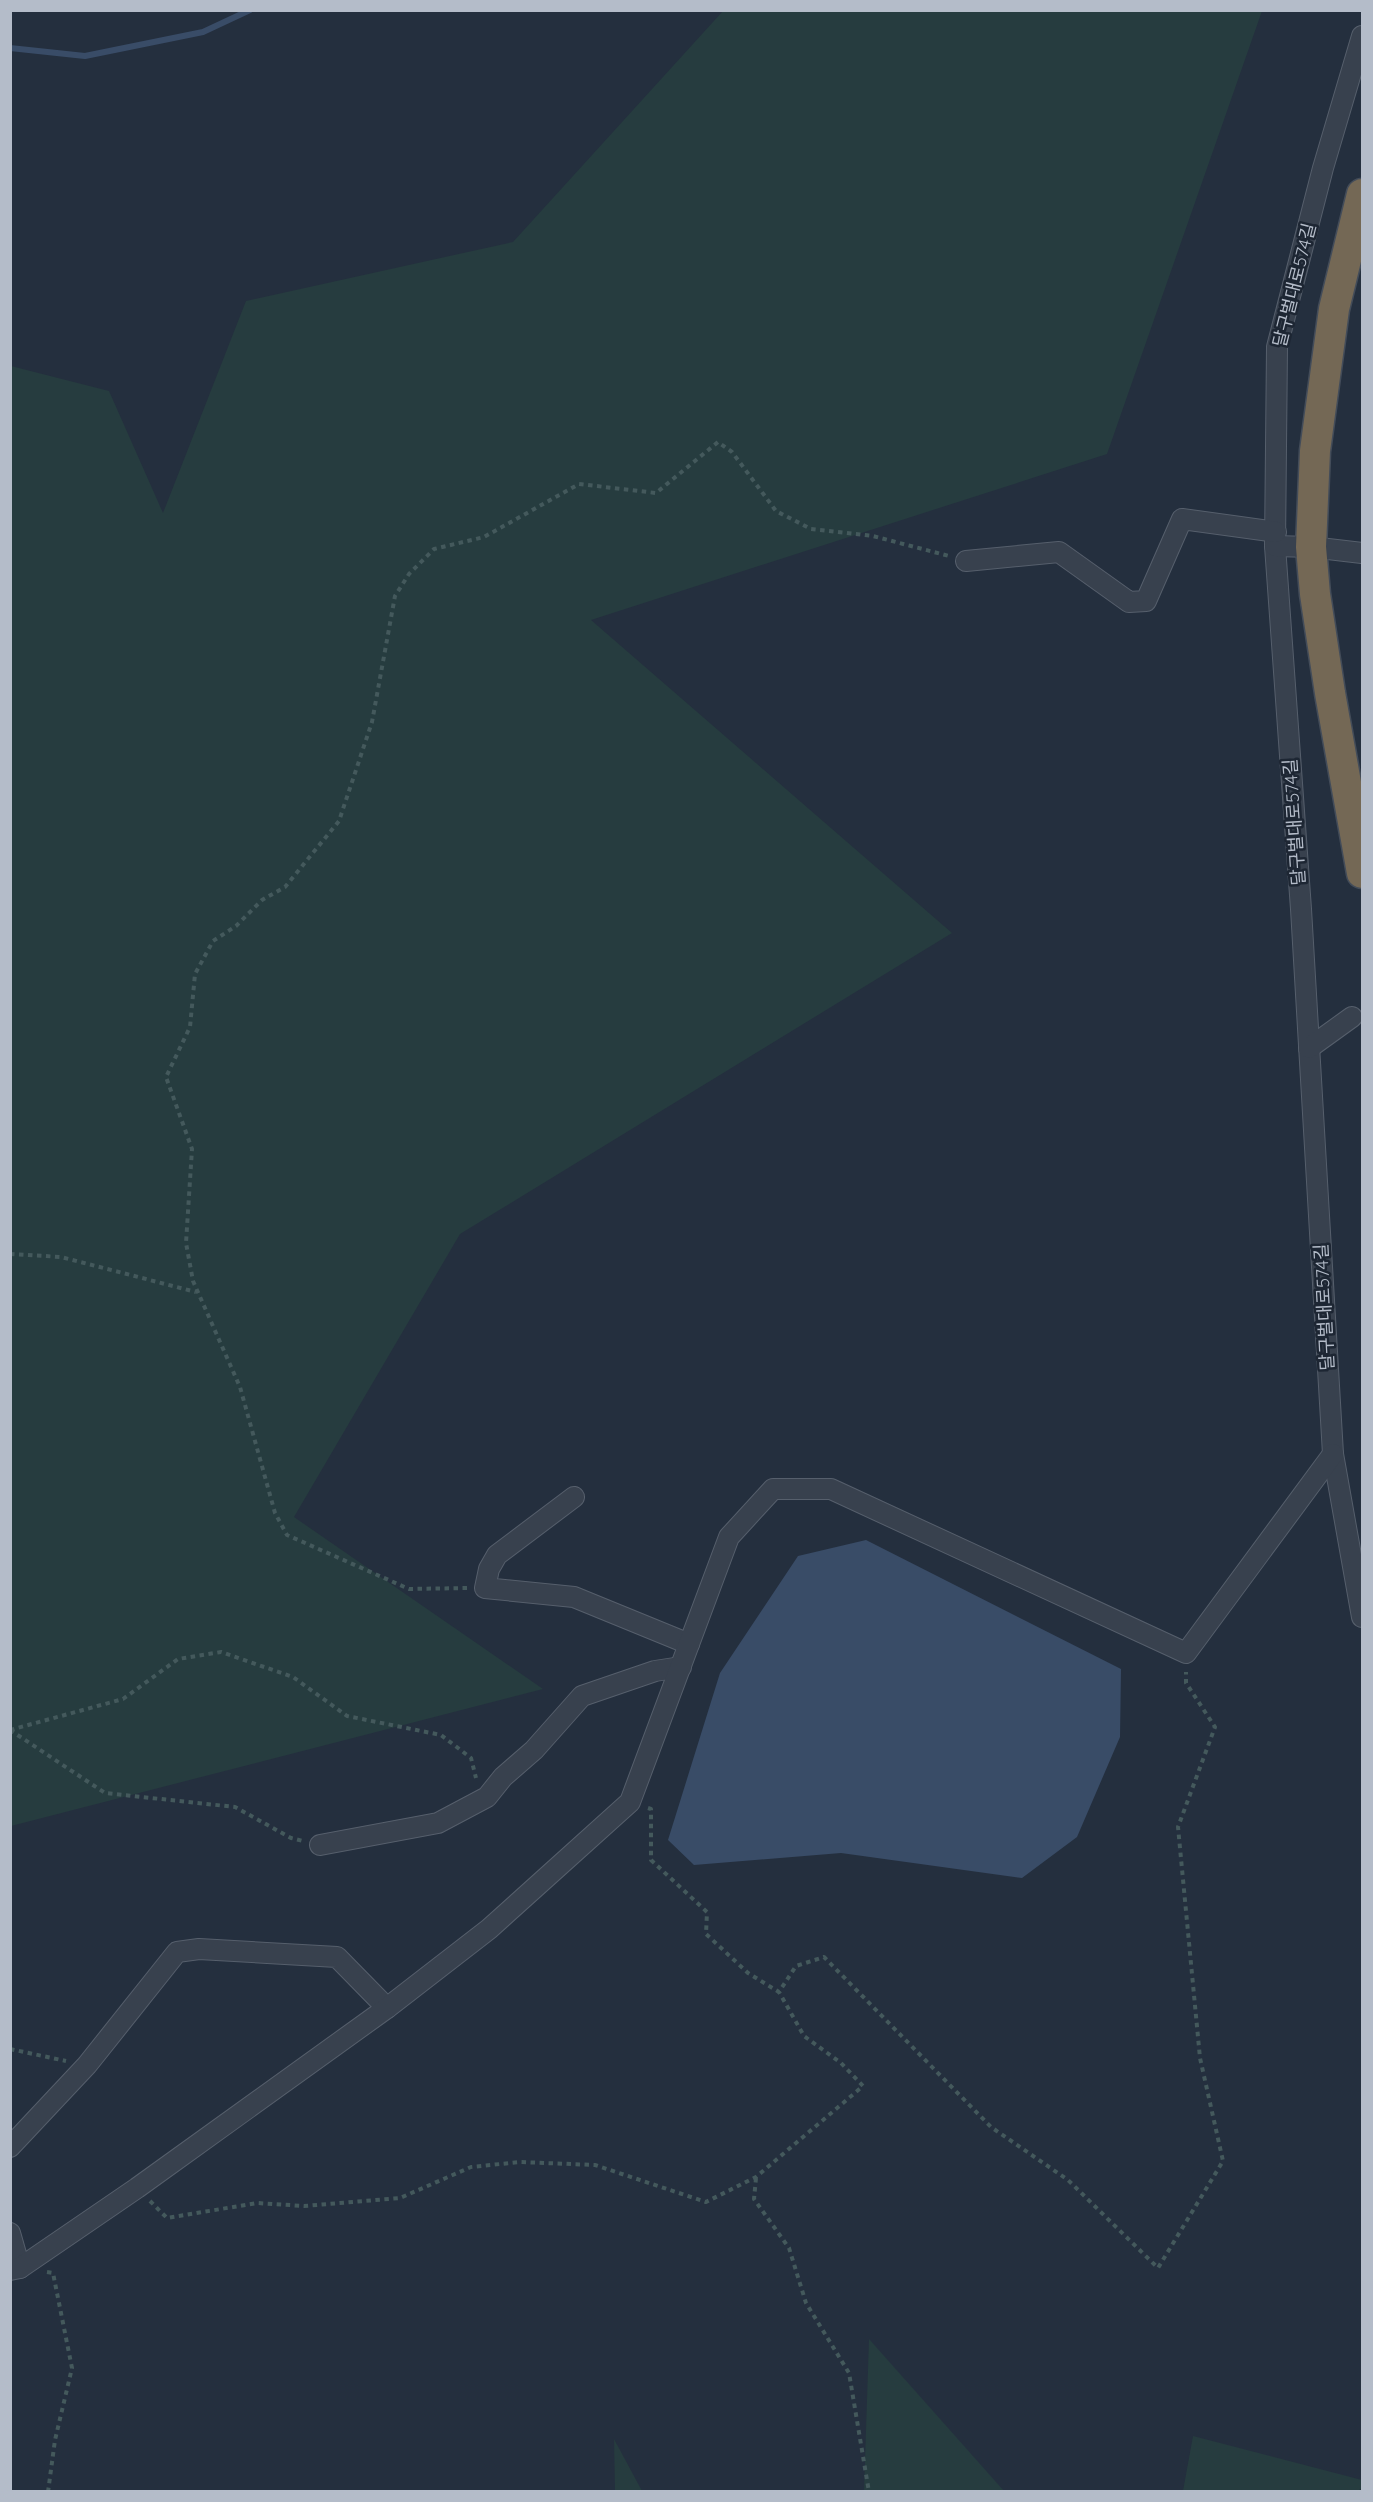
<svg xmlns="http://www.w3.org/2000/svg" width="1373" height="2502" viewBox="0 0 1373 2502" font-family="Quicksand,'Noto Sans KR',sans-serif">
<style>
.green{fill:#263c3f}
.water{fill:#394c67}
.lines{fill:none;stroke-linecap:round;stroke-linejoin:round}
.stream{stroke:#394c67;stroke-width:6}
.minor-casing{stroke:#565f6c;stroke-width:22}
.highway-casing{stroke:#434c59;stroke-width:33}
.path{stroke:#44595c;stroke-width:4;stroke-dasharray:4.5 4.5;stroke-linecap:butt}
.minor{stroke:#38414e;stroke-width:20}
.highway{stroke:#746855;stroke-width:30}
.labels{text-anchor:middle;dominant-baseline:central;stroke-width:5;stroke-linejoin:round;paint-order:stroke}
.street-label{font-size:18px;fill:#b4bcc9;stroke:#1d2633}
</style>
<rect width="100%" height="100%" fill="#242f3e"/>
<g class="green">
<path d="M723,11H1262L1107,454L591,620L952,933L460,1234L294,1517L543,1689L11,1826V366L109,391L163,513L246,301L513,242Z"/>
<path d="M869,2339L1004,2491H864Z"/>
<path d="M1193,2436L1362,2480V2488L1356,2492L1183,2491Z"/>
<path d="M614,2439L642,2491H615Z"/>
</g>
<path class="water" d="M866,1540L1121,1669L1120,1737L1077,1837L1022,1878L841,1853L694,1865L668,1840L720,1673L798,1556Z"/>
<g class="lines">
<path class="stream" d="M10,48L85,56L203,32L250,10"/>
<g class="minor-casing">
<g id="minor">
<path d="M1362,36L1323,168L1277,347L1275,546L1301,909L1333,1454L1362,1617"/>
<path d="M1275,546L1311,547L1362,553"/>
<path d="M966,561L1059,552L1129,602L1146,601L1182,519L1276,532"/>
<path d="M1309,1048L1352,1017"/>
<path d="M574,1497L497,1555L489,1569L485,1588L574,1597L689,1644"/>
<path d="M320,1845L438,1823L487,1797L503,1777L534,1750L582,1696L655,1671L681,1667"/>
<path d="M10,2147L87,2065L177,1952L199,1949L337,1957L387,2008"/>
<path d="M10,2233L20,2268"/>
<path d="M10,2270L20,2268L137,2188L387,2008L489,1929L630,1802L729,1537L773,1489H831L1186,1653L1333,1454"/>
</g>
</g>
<g class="highway-casing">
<path id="highway" d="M1362,194L1334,309L1315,451L1311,547L1315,594L1330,693L1362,873"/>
</g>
<g class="path">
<path d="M10,1254L61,1257L196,1292"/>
<path d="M467,1588L409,1589L287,1535L275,1513L240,1387L193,1281L186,1243L192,1149L166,1077L190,1027L195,974L213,941L236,926L262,900L285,887L339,821L372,722L395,596L409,574L434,549L484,537L579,484L656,493L718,442L732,452L776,511L811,529L873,536L949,556"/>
<path d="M10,1730L123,1699L178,1659L221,1652L293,1677L347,1716L441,1735L471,1758L476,1778"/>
<path d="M10,1730L105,1793L235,1807L291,1838L303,1841"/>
<path d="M648,1808L651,1809V1860L707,1912L706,1934L748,1973L779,1992L796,1966L824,1957L991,2127L1068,2180L1158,2268L1223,2161L1200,2058L1178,1827L1215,1727L1186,1683V1672"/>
<path d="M10,2049L66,2061"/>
<path d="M756,2178L754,2199L789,2248L806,2303L849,2373L869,2492"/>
<path d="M150,2201L167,2218L257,2203L304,2206L400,2198L471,2167L520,2162L595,2165L706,2202L756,2177L863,2086L841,2063L804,2036L779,1992"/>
<path d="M47,2272L53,2273L72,2368L55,2440L48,2492"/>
</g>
<use href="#minor" class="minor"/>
<use href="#highway" class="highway"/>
</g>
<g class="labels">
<g class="street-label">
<text transform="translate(1294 285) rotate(-76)">달구벌대로574길</text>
<text transform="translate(1294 822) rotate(-94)">달구벌대로574길</text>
<text transform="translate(1324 1307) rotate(-93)">달구벌대로574길</text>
</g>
</g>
<rect width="1373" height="2502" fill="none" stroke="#b4bcc9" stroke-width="24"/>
</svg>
